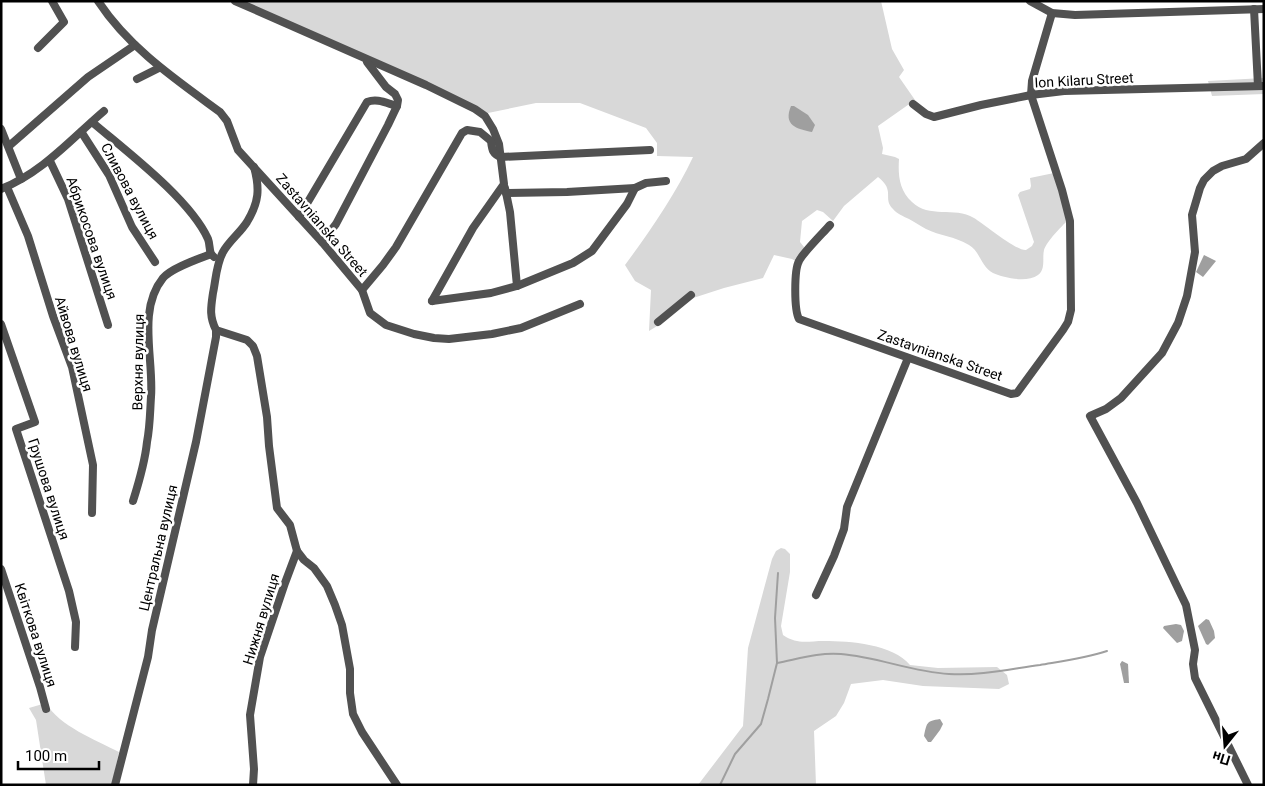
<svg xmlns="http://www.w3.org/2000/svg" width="1265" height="786" viewBox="0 0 1265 786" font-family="Roboto,sans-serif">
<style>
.green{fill:#d8d8d8}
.water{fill:#9f9f9f}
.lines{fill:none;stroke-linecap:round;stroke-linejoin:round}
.stream{stroke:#9f9f9f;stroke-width:2}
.minor{stroke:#515151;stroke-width:8}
.labels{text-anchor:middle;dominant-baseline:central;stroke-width:5;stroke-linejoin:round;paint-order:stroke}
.street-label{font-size:14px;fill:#000;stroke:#fff}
</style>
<rect width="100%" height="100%" fill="#fff"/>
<g class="green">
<path d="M241,1H881L892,49L904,70L899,77L915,100L878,126L883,148L882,154L895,157L899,159C898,175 899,190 912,202C929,219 954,206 974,218C984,224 1016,251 1026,250C1028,249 1030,247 1032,246L1034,242L1018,195L1020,192L1030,189L1031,186L1030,178L1054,173L1068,220C1061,227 1047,241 1044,250C1042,258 1046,269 1038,275C1027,283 1004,278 993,273C981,267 980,251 969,245C954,236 940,236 926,229C920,226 915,222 909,219C903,216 897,214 893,209C882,198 896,191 878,177L844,206L833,221L823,212L817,210L802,221L800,242L808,252L799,263L792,259L774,255L763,278L724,288L690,299L662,323L649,331L651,290L635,281L625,265C650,231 675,195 693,157L657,156V143L646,128L580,103H536L488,113Z"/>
<path d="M1264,78V94L1212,96L1208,81Z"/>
<path d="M781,548L785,549L790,554V572L781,626L783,635C798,645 807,641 824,641C850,641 893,644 910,665L938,668L997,667L1007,675L1009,684L999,689L923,686L883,680L851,684L844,703L836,716L814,731L816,785H698L743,726L748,648L772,559L776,551Z"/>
<path d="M46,703C59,726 96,740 119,752L113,780L117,785H46L36,720L29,708Z"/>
</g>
<g class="water">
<path d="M791,106H794L808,115L815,125L812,132C796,129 783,125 791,106Z"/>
<path d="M1204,255L1216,261L1203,277L1196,272Z"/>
<path d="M1206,619L1209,620L1214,631L1215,638L1208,645L1206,644L1198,626Z"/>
<path d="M1176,624L1181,625L1184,631L1182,641L1177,643L1163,628L1164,626Z"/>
<path d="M1122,661L1128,664L1129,683H1124L1120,664Z"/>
<path d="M940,719L943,724L940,730L931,742H928L924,736C927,723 926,721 940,719Z"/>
</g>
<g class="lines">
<g class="stream">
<path d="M777,663C798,659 819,652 841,654C878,657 912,672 949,674C980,676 1010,669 1040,665C1063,661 1085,658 1107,651"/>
<path d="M720,785L735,754L761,724L768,699L777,663L775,618L778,573"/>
</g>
<g class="minor">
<path d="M98,1C129,48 175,79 220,112L227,121L238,150L322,242L362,290L370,313L386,325L414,334L434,338L449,339L492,334L521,328L580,304"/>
<path d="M235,1L426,85L475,109L485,116L493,129L499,144L504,184L473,228L432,301"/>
<path d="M1030,1L1052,13L1075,15L1264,9"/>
<path d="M1254,9L1258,86"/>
<path d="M38,48L64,22L52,1"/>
<path d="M137,79L159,68"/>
<path d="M913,104L926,114L934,117L981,105L1031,95L1064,91L1264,86"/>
<path d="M92,122C126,151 190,199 208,239C210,244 209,249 211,254L214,257"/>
<path d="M1,129L21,179"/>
<path d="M82,133L109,175L132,227L155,262"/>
<path d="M9,146L88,77L135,45"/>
<path d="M50,161L68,199L108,325"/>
<path d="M254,167C260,189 259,202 247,222C240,233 229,241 223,252C216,265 216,279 213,293C211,307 209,316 216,330L247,340L253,346L257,356L267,417L269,446L277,508L290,525L297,551L304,560L314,568L327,586L335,605L342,625L350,669V693L353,714L362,732L397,785"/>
<path d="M7,187L28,236L53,316L72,367L93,465L92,513"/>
<path d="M505,188L510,212L517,286"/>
<path d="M1,189C42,173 71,139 104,111"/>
<path d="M506,193L567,192L635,188"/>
<path d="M299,217L367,102C377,98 386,103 397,106"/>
<path d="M830,225C823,233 802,254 799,261C794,270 794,310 799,319L1011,394L1017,393L1063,330L1068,322L1071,310L1070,221L1062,190L1031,95L1032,81L1052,13"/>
<path d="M322,242L336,224L388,125L397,106L398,100L395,94L386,87L367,62"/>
<path d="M362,290L383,265L396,247L462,133L467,130L480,132L491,141C492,149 492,154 501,157L650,150"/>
<path d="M432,301L491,293L517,286L573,263L592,251L627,204L635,188L646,183L666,181"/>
<path d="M658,322L691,295"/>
<path d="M1,324L35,422L16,429L69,591L76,622L75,647"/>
<path d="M133,501C139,482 145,462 147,442C150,427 150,412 151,397C154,359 137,310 163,278C171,268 198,259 211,254"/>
<path d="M1,569L40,687L46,709"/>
<path d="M816,595L834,556L844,529L847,507L908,358"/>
<path d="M115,785L148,657L152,630L196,442L216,337V330"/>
<path d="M253,785L254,769L250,715L260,657L285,583L297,551"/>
<path d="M1248,785L1195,678L1193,664L1195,650L1186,605L1137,503L1090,416L1106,409L1121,398L1162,353L1178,323L1187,296L1195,252L1192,215L1200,188L1204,180L1213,171L1222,166L1246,159L1264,143"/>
</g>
</g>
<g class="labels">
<g class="street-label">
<text transform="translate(1084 80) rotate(-3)">Ion Kilaru Street</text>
<text transform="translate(130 191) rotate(62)">Сливова вулиця</text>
<text transform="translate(322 225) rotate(49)">Zastavnianska Street</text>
<text transform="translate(92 238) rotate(71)">Абрикосова вулиця</text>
<text transform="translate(74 344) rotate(73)">Айвова вулиця</text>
<text transform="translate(940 355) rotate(19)">Zastavnianska Street</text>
<text transform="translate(138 362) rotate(-89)">Верхня вулиця</text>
<text transform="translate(49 489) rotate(72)">Грушова вулиця</text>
<text transform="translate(158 548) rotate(-77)">Центральна вулиця</text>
<text transform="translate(261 619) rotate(-73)">Нижня вулиця</text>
<text transform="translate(36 635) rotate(72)">Квіткова вулиця</text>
</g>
</g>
<rect width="1265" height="786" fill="none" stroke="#000000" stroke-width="5"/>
<g transform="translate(1225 746) rotate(197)" stroke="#ffffff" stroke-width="4" paint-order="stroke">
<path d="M0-4L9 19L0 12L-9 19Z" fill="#000000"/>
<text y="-8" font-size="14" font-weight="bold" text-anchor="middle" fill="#000000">Пн</text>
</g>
<path d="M18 761v8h81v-8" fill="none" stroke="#000000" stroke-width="2.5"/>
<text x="25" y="761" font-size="15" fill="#000000" stroke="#ffffff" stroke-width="4" paint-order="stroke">100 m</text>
</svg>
